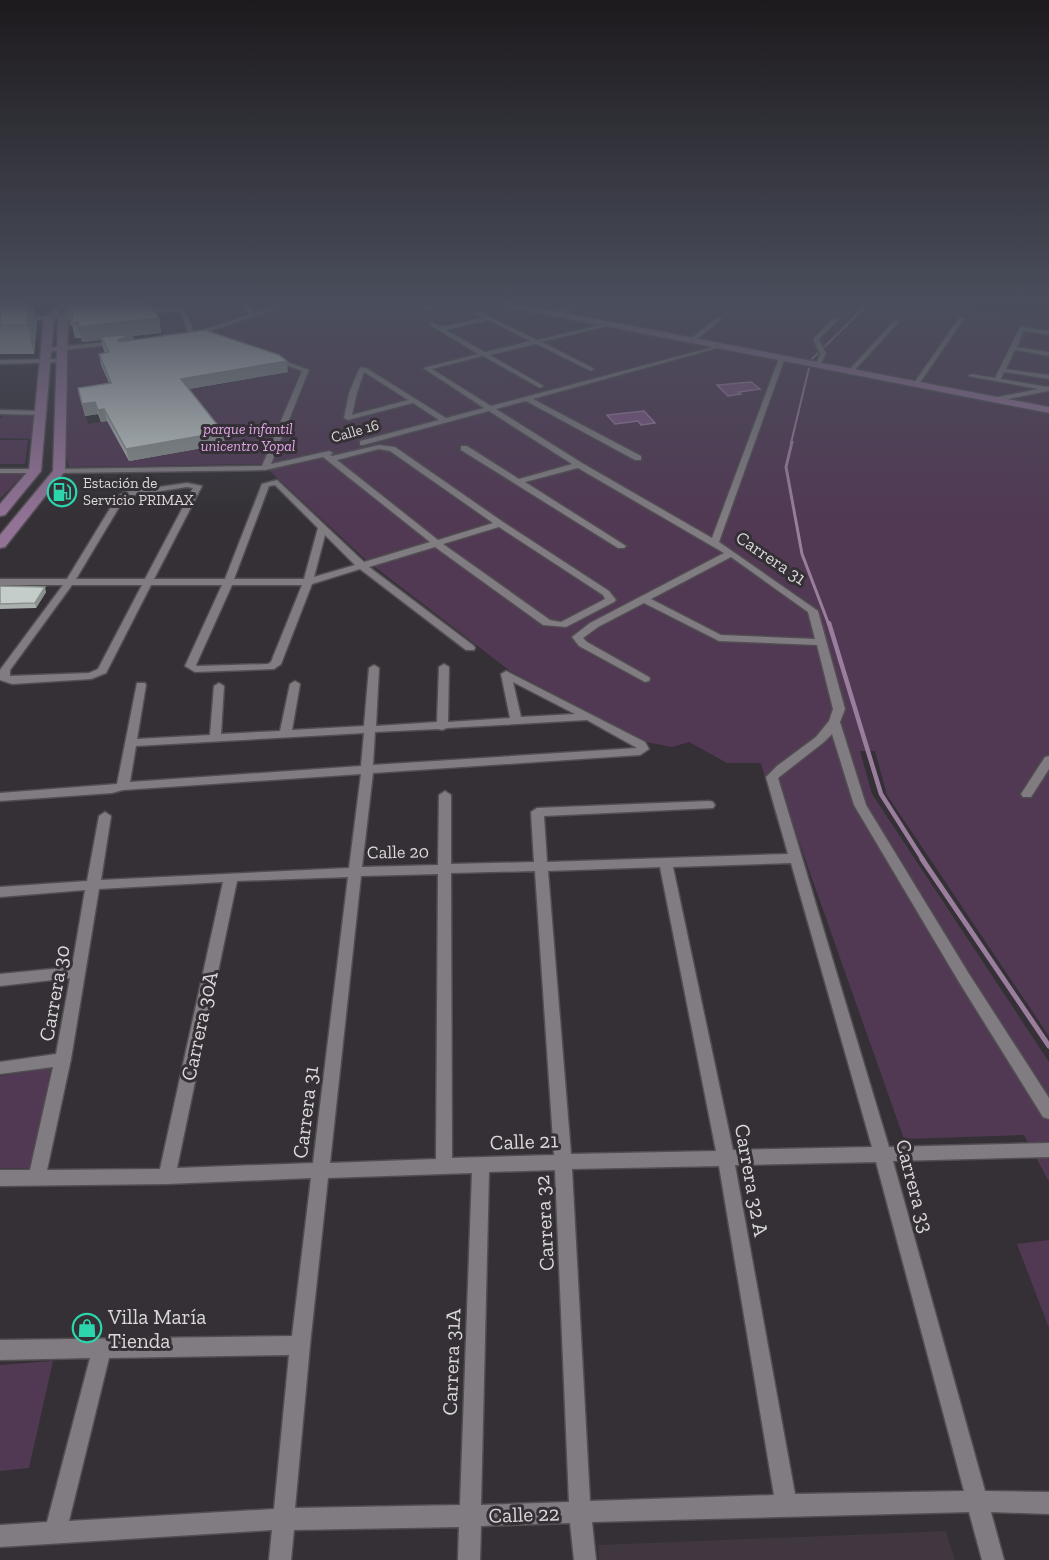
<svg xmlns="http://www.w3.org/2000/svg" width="1049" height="1560" viewBox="0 0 1049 1560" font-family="'Zilla Slab',serif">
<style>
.built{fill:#403740}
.green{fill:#513953}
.water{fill:#805684;stroke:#9b7d9e;stroke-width:1.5}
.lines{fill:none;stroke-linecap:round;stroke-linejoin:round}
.stream-far3{stroke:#9b7d9e;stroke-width:2}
.stream-far2{stroke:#9b7d9e;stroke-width:3}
.stream-far1{stroke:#9b7d9e;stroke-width:4.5}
.stream{stroke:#9b7d9e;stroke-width:5}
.street-casing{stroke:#514e51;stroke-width:3}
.secondary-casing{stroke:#514e51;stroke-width:3}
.street{fill:#817c82;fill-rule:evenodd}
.secondary{fill:#927295;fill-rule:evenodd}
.wall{fill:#a9b0ad}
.shaded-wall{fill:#89908d}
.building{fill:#c4cdc9;stroke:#89908d;stroke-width:1.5}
.labels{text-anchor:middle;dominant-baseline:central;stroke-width:6;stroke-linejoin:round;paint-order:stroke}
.far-park-label{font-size:15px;font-style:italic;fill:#e3a4e8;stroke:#343035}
.far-street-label{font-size:15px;fill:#dbd8db;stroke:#343035}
.far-poi-label{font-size:15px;fill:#dbd8db;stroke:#343035;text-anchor:start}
.street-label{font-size:18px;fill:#dbd8db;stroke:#343035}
.near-street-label{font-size:21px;fill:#dbd8db;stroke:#343035}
.near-poi-label{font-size:21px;fill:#dbd8db;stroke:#343035;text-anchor:start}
</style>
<rect width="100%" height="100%" fill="#343035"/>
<path class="built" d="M946,1531L955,1560H599L598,1545Z"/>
<g class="green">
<path d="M185,303H892L1004,314L1049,315V1036L887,795L875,751H860L872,794L1049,1062V1182L1024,1135L904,1139L792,822L776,819L761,763H727L689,742L672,747L646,742L510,671L367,561L262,464L69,467L63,440L64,349L102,345L111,363L102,365L113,394L81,400L88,424L107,421L183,391L287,372L196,335Z"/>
<path d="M183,318L188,333L156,337L167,332L159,331L158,321Z"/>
<path d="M5,413L37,414L33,439L0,438V419Z"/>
<path d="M0,440H28L25,464H0Z"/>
<path d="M0,473H25L0,499Z"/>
<path d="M51,1068L31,1168H0V1076Z"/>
<path d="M1049,1240V1328L1017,1244Z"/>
<path d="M53,1361L29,1468L0,1471V1365Z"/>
</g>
<g class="water">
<path d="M751,382L760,389L739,392L741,394L728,396L717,385Z"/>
<path d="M644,411L655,423L641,425L638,421L615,424L607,415Z"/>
</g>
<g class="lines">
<g class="stream-far3">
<path d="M812,359L869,303"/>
<path d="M791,443L809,368"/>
</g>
<path class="stream-far2" d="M792,442L786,467L802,554L829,625"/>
<path class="stream-far1" d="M829,623L881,794L923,860"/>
<path class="stream" d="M922,859L1049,1046"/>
<g class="street-casing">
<g id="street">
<path d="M240,303H246L254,313L284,303H292L194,337L189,335L180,311L139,314L136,312L139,310L184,308L194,333L249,315Z"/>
<path d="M439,303H447L423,311L420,309Z"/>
<path d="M573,303H580L559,315L554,314Z"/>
<path d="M476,310L537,340L608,323L611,325L542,342L593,368L594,369L591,371L536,344L490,355L542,385L544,386L540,388L483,356L432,369L491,406L721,345V347L533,399L641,456V460H635L526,401L496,409L582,463L712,538L779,358L782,356L785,358L719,542L818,611L845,709L840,722L866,805L969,974L1049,1098V1119L1043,1117L959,982L854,805L832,734L824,742L778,778L889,1147L1049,1143V1157L893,1161L985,1491L1049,1492V1514L991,1512L1004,1560H982L969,1512L592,1522L596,1560H574L570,1523L481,1526L480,1560H458L459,1527L294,1530L291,1560H269L272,1530L0,1547V1525L47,1522L90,1358L0,1360V1340L292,1336L311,1178L167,1184L0,1186V1170H30L53,1067L0,1074V1062L56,1054L70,978L0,986V974L72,967L85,890L0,897V887L87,881L99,816L105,812L111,816L101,880L349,868L361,774L123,790L112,793L0,801V793L117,784L137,683H145L146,685L137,739L210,735L214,686L219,683L224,686L221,734L280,731L290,684L295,681L300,684L292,730L364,726L369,668L374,665L379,668L376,726L437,722L439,667L444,664L449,667L448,722L510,718L501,674L506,671L645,742L649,749L640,755L373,773L362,867L438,865L439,795L445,791L451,795V864L534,862L531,812L537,808L709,801L713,802L715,805L713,808L544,816L547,862L788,854L766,777L777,766L816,737L829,721L833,709L817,645L719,641L644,603L598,627L583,638L587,642L649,677L650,679L649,681L645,682L579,646L572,637L590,623L724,553L578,468L525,482L626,546L624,548H618L461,450V446H467L519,479L572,464L489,411L363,445H360V441L439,420L413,403L348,420L344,418L349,393L359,369L362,367L368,369L446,418L484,408L423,368L478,354L430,325L433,323L441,327L483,318L474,313ZM488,320L530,341L485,352L446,330ZM364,372L408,400L352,415L357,393ZM731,557L808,612L815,639L721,635L651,599ZM513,682L575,714L521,717ZM587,720L637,748L373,765L375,732L438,729L442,730L447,728ZM364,733L361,766L130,782L136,746ZM791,863L872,1147L733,1150L673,867ZM660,867L716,1151L571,1154L548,871ZM535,871L554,1155L452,1158L451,873ZM438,874L436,1159L330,1163L361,876ZM348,877L313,1163L177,1168L237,881ZM223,882L160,1169L47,1170L71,1059L99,889ZM876,1162L964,1491L795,1494L735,1165ZM719,1166L774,1495L590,1501L572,1169ZM555,1170L569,1502L481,1505L489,1172ZM472,1173L460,1505L295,1508L310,1345L328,1178ZM289,1355L274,1509L69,1521L109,1358Z"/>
<path d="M74,315L76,318L0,321V317Z"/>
<path d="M717,318L722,319L693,342H689V340Z"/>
<path d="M834,318L839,319L819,339L826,354L820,365H816L820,354L813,339Z"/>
<path d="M959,318L964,319L919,384H915L914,383Z"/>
<path d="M894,321L899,322L853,372H849V370Z"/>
<path d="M1022,327L1049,331V335L1024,331L1017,347L1049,352V356L1015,350L1006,369L1049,375V379L1004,372L1001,379L1049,387V391L998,401V397L1038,389L968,376L971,374L995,378L1019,329Z"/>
<path d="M117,341L119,342V344L47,352L44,350L47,348Z"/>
<path d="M271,356L309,370L271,464L329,451L333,453L330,455L332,456L379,445L395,447L503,522L609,591L616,600L614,602L566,627L543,625L435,547L369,567L474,646L475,648L474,650H466L360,569L312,584L281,664L274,669L195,672L185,666L222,585H151L106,673L91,679L12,684L0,680V670L63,585H0V579H67L117,497L124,492L187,483L202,486L154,579H225L262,484L277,480L364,562L430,542L323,457L265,470L59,473L55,471L59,469L262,466L302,371L269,359V357ZM379,449L390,451L493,523L438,540L337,460ZM275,485L318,528L304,579H234L269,486ZM187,487L193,488L145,579H76L124,499L129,496ZM499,527L603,595L605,599L561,622L550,620L443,544ZM325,535L355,565L314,577ZM72,585H142L98,669L89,673L10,676V670ZM232,585H302L271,662L268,664L197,666L196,665Z"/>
<path d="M61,359L63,360V362L0,364V360Z"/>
<path d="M0,410L42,411L46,413L42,415L0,414Z"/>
<path d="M0,469H35L39,471L35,473H0Z"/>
<path d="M1049,756V769L1031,797H1023L1021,794L1023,791L1045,757Z"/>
</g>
</g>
<g class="secondary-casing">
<g id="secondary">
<path d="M60,303H69L54,319L41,471L5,515L0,516V504L29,470L44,318Z"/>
<path d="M72,303H81L68,319L65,471L5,547L0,548V535L53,471L58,318Z"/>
<path d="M498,303H514L1049,407V413L502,306Z"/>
</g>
</g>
<use href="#street" class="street"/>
<use href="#secondary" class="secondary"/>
</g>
<g class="wall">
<path d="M0,303L37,322L34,354H0Z"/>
<path d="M67,310L159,318L161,333L133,336L134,340L288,372L189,389L223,432L225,444L129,461L107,421L101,422L98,414L85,416L78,388L109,383L101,365L99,354L105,353L103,348L101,340L82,342L81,338H75L72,325H70Z"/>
<path d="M0,586L46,592L36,608L0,609Z"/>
</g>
<g class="shaded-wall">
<path d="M29,303H32L37,322L34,354L27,325Z"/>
<path d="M74,303H148L76,312Z"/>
<path d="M159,318L161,333L133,336L135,344L121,350L101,337V340L82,342L78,327Z"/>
<path d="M287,361L288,372L183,390L181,379Z"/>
<path d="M95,402L98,414L85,416L82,404Z"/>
<path d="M104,409L107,421L101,422L98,410Z"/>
<path d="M223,432L225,444L129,461L126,449Z"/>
<path d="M45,587L46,592L36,608L35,603Z"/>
</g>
<g class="building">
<path d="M0,303H29L27,325H0Z"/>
<path d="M123,303H148L159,318L78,327V323H71L73,312L67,310V306Z"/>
<path d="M205,330L279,355L287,361L181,379L223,432L126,449L104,409L98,410L95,402L82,404L78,388L111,383L99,354L109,352L101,337L133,334L118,340L119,342Z"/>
<path d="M0,586L45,587L35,603L0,604Z"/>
</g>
<linearGradient id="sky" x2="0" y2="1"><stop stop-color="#1d1a1d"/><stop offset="0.58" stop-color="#4a4e5c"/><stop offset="1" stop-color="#4a4e5c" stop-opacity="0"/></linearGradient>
<rect width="1049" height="521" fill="url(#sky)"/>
<defs>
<g id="fuel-ring" transform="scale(1.5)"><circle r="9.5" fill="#343035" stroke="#2cd5ab" stroke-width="1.5"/><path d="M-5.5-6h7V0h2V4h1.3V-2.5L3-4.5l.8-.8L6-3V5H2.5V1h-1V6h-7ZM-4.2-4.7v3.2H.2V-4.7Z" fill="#2cd5ab"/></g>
<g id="shop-ring" transform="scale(1.5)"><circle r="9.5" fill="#343035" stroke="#2cd5ab" stroke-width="1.5"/><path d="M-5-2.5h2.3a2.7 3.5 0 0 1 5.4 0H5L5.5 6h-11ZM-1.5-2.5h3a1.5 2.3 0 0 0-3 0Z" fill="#2cd5ab"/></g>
</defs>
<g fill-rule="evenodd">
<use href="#fuel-ring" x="62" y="492"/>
<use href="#shop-ring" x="87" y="1328"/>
</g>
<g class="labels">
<g class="far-park-label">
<text x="248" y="429">parque infantil<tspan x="248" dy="17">unicentro Yopal</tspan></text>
</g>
<g class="far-street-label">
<text transform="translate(355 431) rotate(-16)">Calle 16</text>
</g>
<g class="far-poi-label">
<text x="83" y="483">Estación de<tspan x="83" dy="17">Servicio PRIMAX</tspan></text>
</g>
<g class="street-label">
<text transform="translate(771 558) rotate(34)">Carrera 31</text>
<text transform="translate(398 852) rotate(-1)">Calle 20</text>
</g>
<g class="near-street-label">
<text transform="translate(54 993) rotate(-80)">Carrera 30</text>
<text transform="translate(199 1026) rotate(-78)">Carrera 30A</text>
<text transform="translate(305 1112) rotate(-83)">Carrera 31</text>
<text transform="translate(524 1141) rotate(-2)">Calle 21</text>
<text transform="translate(752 1180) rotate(80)">Carrera 32 A</text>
<text transform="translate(915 1186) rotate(75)">Carrera 33</text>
<text transform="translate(544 1223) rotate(-93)">Carrera 32</text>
<text transform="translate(451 1362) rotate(-88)">Carrera 31A</text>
<text transform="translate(524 1514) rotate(-2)">Calle 22</text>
</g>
<g class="near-poi-label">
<text x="108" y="1316">Villa María<tspan x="108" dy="24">Tienda</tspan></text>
</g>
</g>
</svg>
